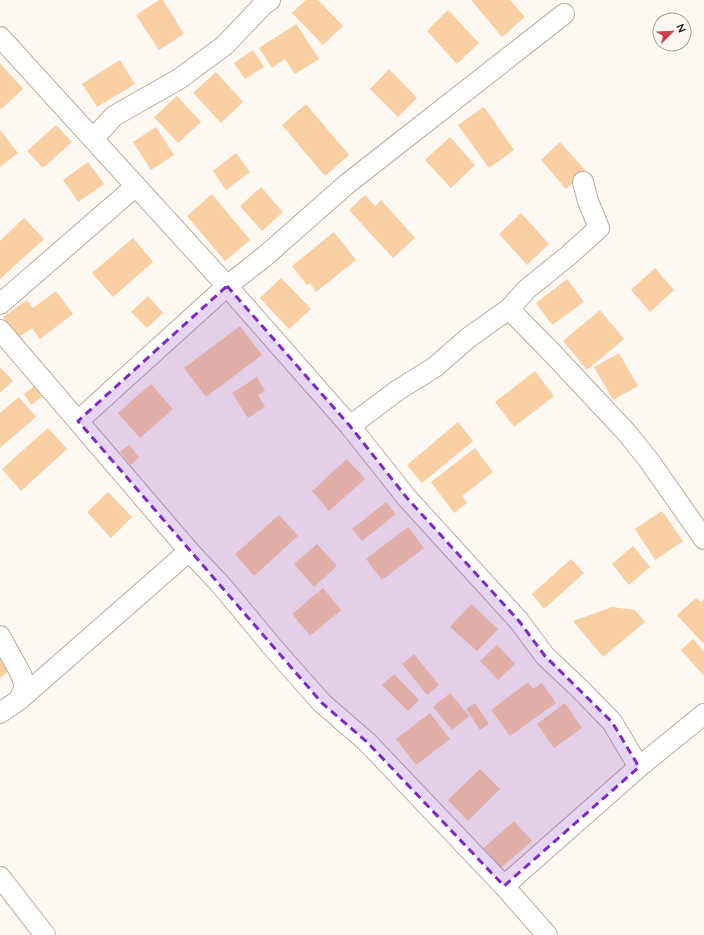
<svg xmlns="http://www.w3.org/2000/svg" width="704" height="935" viewBox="0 0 704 935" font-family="Quicksand,sans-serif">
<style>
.building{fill:#f9cea2}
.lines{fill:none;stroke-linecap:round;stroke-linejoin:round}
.minor-casing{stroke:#b9ac9f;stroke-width:22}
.minor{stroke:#fff;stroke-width:20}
.marked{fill:#7b2cbf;fill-opacity:0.2;stroke:#7b2cbf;stroke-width:3;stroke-dasharray:8 5;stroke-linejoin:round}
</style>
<rect width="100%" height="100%" fill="#fef8f3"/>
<g class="building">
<path d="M159,0H163L184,34L159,50L136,15Z"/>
<path d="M306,0H318L343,26L323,45L292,13Z"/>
<path d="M471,0H510L525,17L502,37Z"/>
<path d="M448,10L479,43L457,64L427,31Z"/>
<path d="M296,24L319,59L295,74L285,59L272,68L259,48Z"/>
<path d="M253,50L264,67L245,79L234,63Z"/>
<path d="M120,60L135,84L97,107L82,84Z"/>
<path d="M0,63L23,89L0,110Z"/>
<path d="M389,69L417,98L398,117L370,89Z"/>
<path d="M216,72L243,102L221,123L193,93Z"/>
<path d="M177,96L201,122L178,143L154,117Z"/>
<path d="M306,104L349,155L325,176L282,125Z"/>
<path d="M484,107L514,150L489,168L458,125Z"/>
<path d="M56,125L72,142L43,168L27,151Z"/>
<path d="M156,127L174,155L151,170L133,142Z"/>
<path d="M0,130L18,153L0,167Z"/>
<path d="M450,137L475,165L451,188L425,160Z"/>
<path d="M560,142L586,171L566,189L541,160Z"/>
<path d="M236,153L250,172L226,190L213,171Z"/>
<path d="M88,162L104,184L78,202L63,180Z"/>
<path d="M261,187L283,212L262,231L240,206Z"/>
<path d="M212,194L250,240L225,261L187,216Z"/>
<path d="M365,195L375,206L381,200L415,238L393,258L349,210Z"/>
<path d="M521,213L549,244L527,265L499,234Z"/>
<path d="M24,218L44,239L0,279V241Z"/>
<path d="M334,232L356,260L316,292L310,283L307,285L292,266Z"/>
<path d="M133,238L153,262L113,297L92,273Z"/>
<path d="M655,268L674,290L650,312L631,290Z"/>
<path d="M281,278L311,309L289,329L260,298Z"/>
<path d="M567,279L584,302L552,325L536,303Z"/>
<path d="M56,291L73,314L40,339L32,328L18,338L3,317L27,300L33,308Z"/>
<path d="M148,296L163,313L147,328L131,312Z"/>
<path d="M600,310L624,339L587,370L563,341Z"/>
<path d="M240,326L262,355L206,397L184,368Z"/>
<path d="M619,353L638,386L613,400L594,367Z"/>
<path d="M0,367L13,381L0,393Z"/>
<path d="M535,371L554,396L514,427L495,402Z"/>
<path d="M257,377L265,391L258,395L265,407L248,418L232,393Z"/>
<path d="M151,384L173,409L140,438L118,413Z"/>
<path d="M35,386L42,397L31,405L24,394Z"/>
<path d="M19,397L36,417L0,448V413Z"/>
<path d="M458,422L473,441L422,483L407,465Z"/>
<path d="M48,428L67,449L21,491L2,469Z"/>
<path d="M129,445L139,457L131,465L120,452Z"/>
<path d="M475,448L493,472L462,496L467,503L454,513L431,482Z"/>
<path d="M347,459L365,479L329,511L312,491Z"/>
<path d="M108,492L132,517L111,538L87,512Z"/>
<path d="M386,502L396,514L362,541L352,529Z"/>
<path d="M662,511L683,541L655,560L635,529Z"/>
<path d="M279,515L298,536L254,576L235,554Z"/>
<path d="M408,527L424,548L382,580L366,559Z"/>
<path d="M317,544L337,566L314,587L294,564Z"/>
<path d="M633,546L650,567L629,585L612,564Z"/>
<path d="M571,559L584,573L544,609L532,594Z"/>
<path d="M323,588L341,610L310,636L292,614Z"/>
<path d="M696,598L701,602L704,599V642L703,643L677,615Z"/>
<path d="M471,604L498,629L477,651L450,627Z"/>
<path d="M612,607L635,610L645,622L603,657L573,621Z"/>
<path d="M693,639L704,652V676L681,650Z"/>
<path d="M497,645L515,664L498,680L480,661Z"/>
<path d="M414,654L439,685L427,695L402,664Z"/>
<path d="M0,655L11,669L0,678Z"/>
<path d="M394,674L419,700L408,711L382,685Z"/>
<path d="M528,682L533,689L542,683L556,703L510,736L491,710Z"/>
<path d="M450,693L469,716L452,730L433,707Z"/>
<path d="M475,703L489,724L480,730L466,709Z"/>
<path d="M565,703L582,728L554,748L537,724Z"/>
<path d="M430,713L450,739L416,765L396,739Z"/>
<path d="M480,769L500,789L468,821L448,800Z"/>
<path d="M514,821L532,841L501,868L484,848Z"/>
</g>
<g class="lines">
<g class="minor-casing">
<g id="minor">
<path d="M0,37L227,286L350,426L407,498L519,621L545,656L580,689L612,722L639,767"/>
<path d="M93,139L114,116L179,79L225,45L263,5L270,0"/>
<path d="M0,304L136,186"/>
<path d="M509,309L555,356L627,433L650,462L704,539"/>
<path d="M0,330L189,551L221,585L275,650L322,703L367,742L504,886L547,935"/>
<path d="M78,421L227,286L264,257L347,184L564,14"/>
<path d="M350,426L398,390L435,367L468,338L509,309L527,289L568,256L599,228L588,201L583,182"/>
<path d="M0,636L21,674L25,686L19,700L0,713"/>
<path d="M19,700L189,551"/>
<path d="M0,877L45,935"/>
<path d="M504,886L639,767L704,714"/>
</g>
</g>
<use href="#minor" class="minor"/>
</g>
<path class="marked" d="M227,286L350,426L407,498L519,621L545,656L612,722L639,767L504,886L367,742L322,703L78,421Z"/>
<g transform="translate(672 32) rotate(67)"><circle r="19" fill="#fef8f3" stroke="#a39d99"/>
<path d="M0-3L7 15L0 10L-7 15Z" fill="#d03f50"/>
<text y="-6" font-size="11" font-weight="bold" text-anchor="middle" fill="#1a1511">N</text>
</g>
</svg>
